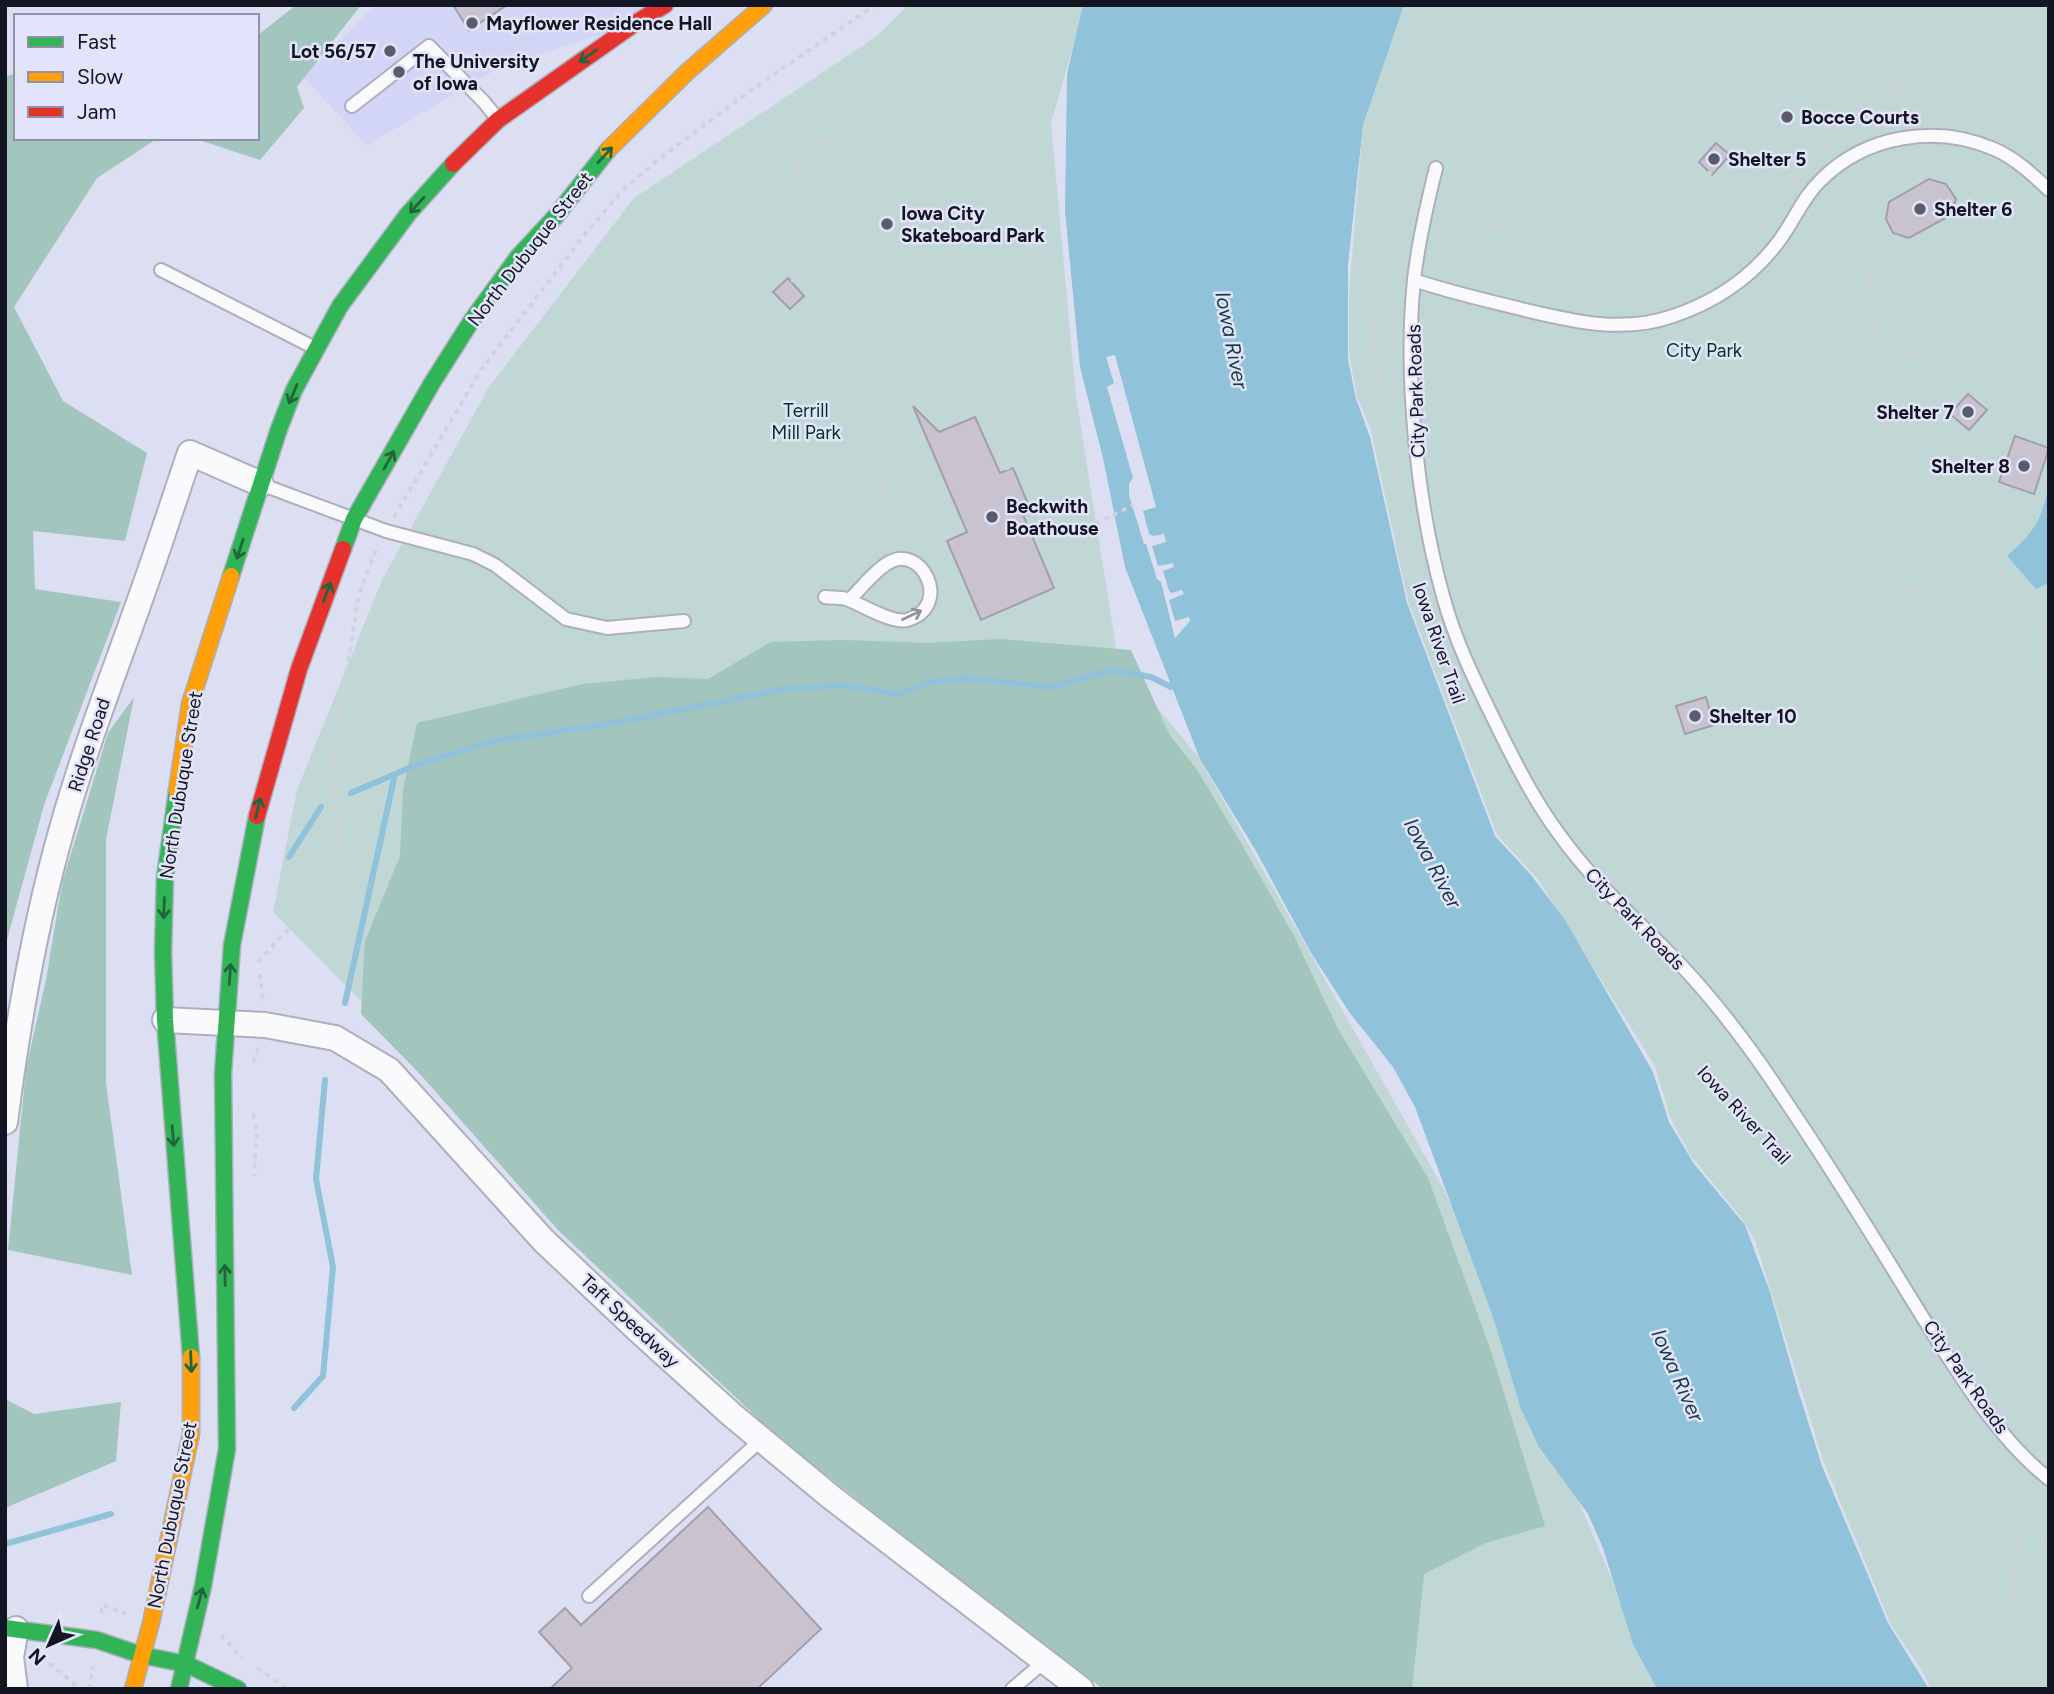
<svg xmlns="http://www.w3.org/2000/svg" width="2054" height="1694" viewBox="0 0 2054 1694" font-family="Figtree,sans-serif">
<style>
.built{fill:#d3d5f6}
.green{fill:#c1d7d5}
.forest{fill:#a2c5bd}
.water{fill:#90c3da}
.pier{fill:#dcdef2}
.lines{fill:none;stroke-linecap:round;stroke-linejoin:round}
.stream{stroke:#90c3da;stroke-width:6}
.building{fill:#c9c3d0;stroke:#a49eab;stroke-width:2}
.lane-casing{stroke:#adafbe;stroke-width:16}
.street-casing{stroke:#adafbe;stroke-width:28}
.fast-casing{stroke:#adafbe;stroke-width:19}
.slow-casing{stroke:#adafbe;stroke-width:19}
.jam-casing{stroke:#adafbe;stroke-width:19}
.path{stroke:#d1d1d7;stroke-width:3.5;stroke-dasharray:5 5;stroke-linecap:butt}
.lane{stroke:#fafafd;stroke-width:12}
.street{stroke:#fafafd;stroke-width:24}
.fast{stroke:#30b455;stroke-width:16}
.slow{stroke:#ff9f0a;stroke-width:16}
.jam{stroke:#e5322d;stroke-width:16}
.oneway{stroke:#22643c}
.oneway2{stroke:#92939a}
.poi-dot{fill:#5a5b6b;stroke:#e2e4fb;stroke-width:2.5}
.labels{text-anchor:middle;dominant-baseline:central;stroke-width:5;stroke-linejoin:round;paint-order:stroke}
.poi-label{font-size:19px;font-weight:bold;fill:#141522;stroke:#e2e4fb;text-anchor:start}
.street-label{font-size:19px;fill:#141522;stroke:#e2e4fb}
.park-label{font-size:19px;fill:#003621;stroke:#e2e4fb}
.water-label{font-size:21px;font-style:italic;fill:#183a45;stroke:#e2e4fb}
</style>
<rect width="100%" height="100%" fill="#dcdef2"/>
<path class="built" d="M376,5H665L637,22L499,68L367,145L302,76Z"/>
<g class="green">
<path d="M908,5H1085L1051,123L1076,396L1118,660L1200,759L1446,1193L1659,1689H1126L382,1022L273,912L297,790L382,580L489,387L634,198L877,36Z"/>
<path d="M1404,5H2049V1689H1931L1922,1670L1891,1625L1823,1460L1755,1240L1740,1216L1691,1156L1670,1117L1655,1066L1537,878L1497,835L1408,601L1370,427L1357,397L1349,353V293L1363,125Z"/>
</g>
<g class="forest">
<path d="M296,5H361L297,87L304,108L260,160L193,138H257V36Z"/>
<path d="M16,73V138H158L97,178L14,307L63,401L147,453L125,541L33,531L35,589L121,602L44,805L5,947V77Z"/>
<path d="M1001,639L1131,650L1169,734L1197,770L1241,843L1293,934L1338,1029L1428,1178L1491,1351L1545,1526L1485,1543L1424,1574L1412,1689H1103L1019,1626L779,1438L558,1230L419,1073L361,1014L365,941L400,856L403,790L417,723L583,684L657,677L708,679L771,642L844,640L928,643Z"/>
<path d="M134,697L106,840V1083L132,1275L8,1250L26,1069L46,980L62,883L108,733Z"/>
<path d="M5,1399L34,1414L121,1402L116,1461L5,1508Z"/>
</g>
<g class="water">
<path d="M1083,5H1404L1363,125L1348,265V359L1356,399L1370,437L1407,603L1495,836L1531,875L1565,920L1653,1072L1669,1122L1694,1164L1745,1225L1770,1292L1798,1390L1822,1466L1888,1623L1929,1689H1657L1633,1644L1603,1548L1588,1514L1539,1447L1521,1409L1493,1317L1415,1107L1393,1067L1349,1012L1310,951L1256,851L1200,759L1125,567L1103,458L1080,367L1065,211L1067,74Z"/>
<path d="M2049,485V583L2036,589L2007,556C2035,531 2041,521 2049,485Z"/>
</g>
<path class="pier" d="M1115,355L1156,507L1143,511L1149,534L1153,536L1164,534L1166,542L1152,546L1158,566L1173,563L1174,567L1163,571L1169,591L1171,593L1182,590L1184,594L1169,600L1175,621L1189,617L1190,621L1175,638L1161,582L1157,579L1146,544H1144L1129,495V484L1133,478L1107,387L1114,383L1106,357Z"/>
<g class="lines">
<g class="stream">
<path d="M351,793L416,765L493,741L608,724L784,689L842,685L898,694L928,683L962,678L1051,687L1113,670L1151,677L1171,687"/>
<path d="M289,857L321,807"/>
<path d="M345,1003L395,774"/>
<path d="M294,1408L323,1376L333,1267L316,1179L325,1080"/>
<path d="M5,1544L111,1514"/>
</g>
</g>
<g class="building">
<path d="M453,5H507L469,30Z"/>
<path d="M1716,143L1730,155L1712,175L1699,162Z"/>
<path d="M1929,179L1946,184L1956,199L1951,215L1909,238L1893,233L1886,219L1889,202Z"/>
<path d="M788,278L804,296L790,309L773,292Z"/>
<path d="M1968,394L1987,410L1969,430L1950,414Z"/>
<path d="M913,406L939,432L975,417L1000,473L1013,468L1031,511L1023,515L1054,588L981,620L947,541L967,532Z"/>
<path d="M2015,436L2049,448L2034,494L1999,482Z"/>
<path d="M1706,697L1714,725L1685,734L1676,706Z"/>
<path d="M708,1507L821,1629L757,1689H550L572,1668L539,1632L565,1608L581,1625Z"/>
</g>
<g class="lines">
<g class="lane-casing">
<g id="lane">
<path d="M352,106L429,46L484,102L496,117"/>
<path d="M1436,168C1427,204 1418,242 1414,280C1404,376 1417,503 1443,596C1456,645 1480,691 1502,736C1519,770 1536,803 1559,834C1593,882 1637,920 1678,962C1718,1004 1753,1051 1785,1100C1830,1167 1873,1236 1915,1305C1951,1362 1996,1438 2049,1479"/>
<path d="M161,270L313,347"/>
<path d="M1414,280C1449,292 1485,300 1521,309C1571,321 1622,334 1673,316C1715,302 1752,277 1779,241C1794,221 1803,197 1821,180C1866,135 1936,124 1994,149C2015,158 2032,174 2049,190"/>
<path d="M263,485L386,531L473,554L495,565L566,619L607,628L684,621"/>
<path d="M825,597C832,598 840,597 846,599C861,604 892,624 907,620C954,606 921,542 888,563C874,571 861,589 849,600"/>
<path d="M589,1596L762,1439"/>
<path d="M1012,1689L1045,1661"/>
</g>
</g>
<g class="street-casing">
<g id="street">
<path d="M165,1020L265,1025L335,1038L389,1070L544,1241L637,1329L732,1415L831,1497L1081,1689"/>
<path d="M5,1122C18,1021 35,922 63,825C87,740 120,658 149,574C163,534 176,494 190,453L261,484"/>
<path d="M15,1689L11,1657L16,1629"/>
</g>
</g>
<g class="fast-casing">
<g id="fast">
<path d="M343,549L354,519L432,383L472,320L518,257L555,217L608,150"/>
<path d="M231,576L279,429L294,390L340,306L408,214L453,164"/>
<path d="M177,791L165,877L163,952L165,1020L191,1357"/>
<path d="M5,1628L97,1640L141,1655L186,1664L238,1689"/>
<path d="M179,1689L203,1586L227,1449L223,1073L232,945L257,816"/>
</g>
</g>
<g class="slow-casing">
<g id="slow">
<path d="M608,150L687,72L764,5"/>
<path d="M177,791L190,704L231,576"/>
<path d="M133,1689L151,1623L191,1434V1357"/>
</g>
</g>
<g class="jam-casing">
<g id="jam">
<path d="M453,164L498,120L637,22L665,5"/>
<path d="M257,816L299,669L343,549"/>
</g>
</g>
<g class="path">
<path d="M789,112C799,121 809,131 819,139C834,150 842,151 851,170"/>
<path d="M1883,127L1901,84C1916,85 1931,85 1946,86C1985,91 2019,115 2049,139"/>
<path d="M818,138L796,168L788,196L792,223L802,257L845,315L911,367L919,387C912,404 898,417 891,434C876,468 886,507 887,543L884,545"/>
<path d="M1871,164L1864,202L1866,258L1887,429L1902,458L2049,629"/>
<path d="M1709,171L1727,235L1737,262"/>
<path d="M1438,227C1483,217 1521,233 1561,252C1581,262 1603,274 1625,279C1665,288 1708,270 1739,245C1757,231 1770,211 1785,194C1806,167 1827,141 1848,114C1865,99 1879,90 1901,84L1932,5"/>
<path d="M1403,243L1381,261L1369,280V305L1390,448L1409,549L1430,629L1475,743L1514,822L1672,1039L1790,1160L1848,1262L1870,1308L1928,1397L1992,1472L2049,1550"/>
<path d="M792,282L800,268L802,257"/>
<path d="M1807,430L1831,416L1844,402L1858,375L1880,364L1933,350L1984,327L2049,302"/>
<path d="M1008,470L995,440L999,437L1056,499L1079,532L1133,505"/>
<path d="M1036,514L1060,505"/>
<path d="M394,517L481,370L585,234L623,190L660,158L764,81L875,5"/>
<path d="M1045,533L1074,523"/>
<path d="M943,538L951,534"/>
<path d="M1053,553L1082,543"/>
<path d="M1063,574L1085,567V551L1079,532"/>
<path d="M1877,599L1919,586L1952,565L1975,542"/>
<path d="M2046,627L2049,698"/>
<path d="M258,962L319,895L341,836L332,775L341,705L359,594L378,545"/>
<path d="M260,974L263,1004"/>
<path d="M253,1062L259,1046"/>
<path d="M253,1114L257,1132L254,1176"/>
<path d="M2012,1596L2049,1573"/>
<path d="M101,1613L102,1605L126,1614"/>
<path d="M221,1635L242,1658"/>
<path d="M49,1663L80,1689"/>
<path d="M257,1668L287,1689"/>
<path d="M89,1689L93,1666"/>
<path d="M1991,1689L1990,1679L2011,1597L2025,1517"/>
<path d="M2032,1689L2040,1679"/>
</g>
<use href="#lane" class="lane"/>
<use href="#street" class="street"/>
<use href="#fast" class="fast"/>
<use href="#slow" class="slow"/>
<use href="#jam" class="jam"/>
</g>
<defs><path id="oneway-shaft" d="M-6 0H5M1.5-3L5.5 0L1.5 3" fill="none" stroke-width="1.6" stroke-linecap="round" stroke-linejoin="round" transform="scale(1.75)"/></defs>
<g class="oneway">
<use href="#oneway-shaft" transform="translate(588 56) rotate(145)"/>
<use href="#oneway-shaft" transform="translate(605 155) rotate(-47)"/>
<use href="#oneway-shaft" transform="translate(417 205) rotate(132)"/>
<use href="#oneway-shaft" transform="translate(293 394) rotate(113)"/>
<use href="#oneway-shaft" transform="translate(389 460) rotate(-61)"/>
<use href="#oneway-shaft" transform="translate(240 549) rotate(108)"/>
<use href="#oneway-shaft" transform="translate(327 592) rotate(-70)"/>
<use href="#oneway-shaft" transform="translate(258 808) rotate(-77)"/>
<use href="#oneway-shaft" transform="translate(164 908) rotate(92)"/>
<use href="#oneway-shaft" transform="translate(230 974) rotate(-86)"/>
<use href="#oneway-shaft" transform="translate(173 1136) rotate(85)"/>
<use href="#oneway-shaft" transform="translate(225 1275) rotate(-91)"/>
<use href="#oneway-shaft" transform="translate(191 1362) rotate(88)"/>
<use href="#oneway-shaft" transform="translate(200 1598) rotate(-75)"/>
</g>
<use class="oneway2" href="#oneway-shaft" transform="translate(912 615) rotate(-25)"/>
<g class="poi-dot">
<circle cx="472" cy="23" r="7"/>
<circle cx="390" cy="51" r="7"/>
<circle cx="399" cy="72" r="7"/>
<circle cx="1787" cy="117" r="7"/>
<circle cx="1714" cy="159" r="7"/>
<circle cx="1920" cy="209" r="7"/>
<circle cx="887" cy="224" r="7"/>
<circle cx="1968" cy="412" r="7"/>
<circle cx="2024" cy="466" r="7"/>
<circle cx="992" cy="517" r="7"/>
<circle cx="1695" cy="716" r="7"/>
</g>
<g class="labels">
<g class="poi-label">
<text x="486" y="23">Mayflower Residence Hall</text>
<text x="376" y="51" text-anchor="end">Lot 56/57</text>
<text x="413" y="61">The University<tspan x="413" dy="22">of Iowa</tspan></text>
<text x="1801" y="117">Bocce Courts</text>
<text x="1728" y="159">Shelter 5</text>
<text x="1934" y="209">Shelter 6</text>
<text x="901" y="213">Iowa City<tspan x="901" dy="22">Skateboard Park</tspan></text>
<text x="1954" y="412" text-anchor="end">Shelter 7</text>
<text x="2010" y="466" text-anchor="end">Shelter 8</text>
<text x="1006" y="506">Beckwith<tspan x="1006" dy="22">Boathouse</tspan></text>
<text x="1709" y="716">Shelter 10</text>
</g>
<g class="street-label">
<text transform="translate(530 249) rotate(-52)">North Dubuque Street</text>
<text transform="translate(1416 391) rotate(-92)">City Park Roads</text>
<text transform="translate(1439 643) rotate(71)">Iowa River Trail</text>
<text transform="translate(89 745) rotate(-72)">Ridge Road</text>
<text transform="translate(181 785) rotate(-81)">North Dubuque Street</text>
<text transform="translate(1635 919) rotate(46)">City Park Roads</text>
<text transform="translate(1744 1115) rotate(47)">Iowa River Trail</text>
<text transform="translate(630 1321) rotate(43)">Taft Speedway</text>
<text transform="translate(1966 1377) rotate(55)">City Park Roads</text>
<text transform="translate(172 1515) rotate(-79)">North Dubuque Street</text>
</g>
<g class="park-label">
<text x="1704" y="350">City Park</text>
<text x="806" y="410">Terrill<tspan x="806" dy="22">Mill Park</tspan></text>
</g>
<g class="water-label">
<text transform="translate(1232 340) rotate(79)">Iowa River</text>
<text transform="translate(1433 863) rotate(62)">Iowa River</text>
<text transform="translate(1678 1375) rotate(66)">Iowa River</text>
</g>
</g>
<rect width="2054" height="1694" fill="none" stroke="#141522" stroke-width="14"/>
<rect x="14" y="14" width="245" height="126" fill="#e2e4fb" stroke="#9091a4" stroke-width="2"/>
<rect x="28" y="37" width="35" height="10" fill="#30b455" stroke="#9091a4" stroke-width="2"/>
<text x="77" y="49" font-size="21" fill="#141522">Fast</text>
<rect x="28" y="72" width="35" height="10" fill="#ff9f0a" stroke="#9091a4" stroke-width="2"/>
<text x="77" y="84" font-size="21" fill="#141522">Slow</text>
<rect x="28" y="107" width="35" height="10" fill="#e5322d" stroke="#9091a4" stroke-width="2"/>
<text x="77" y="119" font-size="21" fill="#141522">Jam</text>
<g transform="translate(49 1645) rotate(225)" stroke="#e2e4fb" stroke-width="5" paint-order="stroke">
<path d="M0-5L12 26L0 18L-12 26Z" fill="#141522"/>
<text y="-10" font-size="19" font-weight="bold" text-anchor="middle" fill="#141522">N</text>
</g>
</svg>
